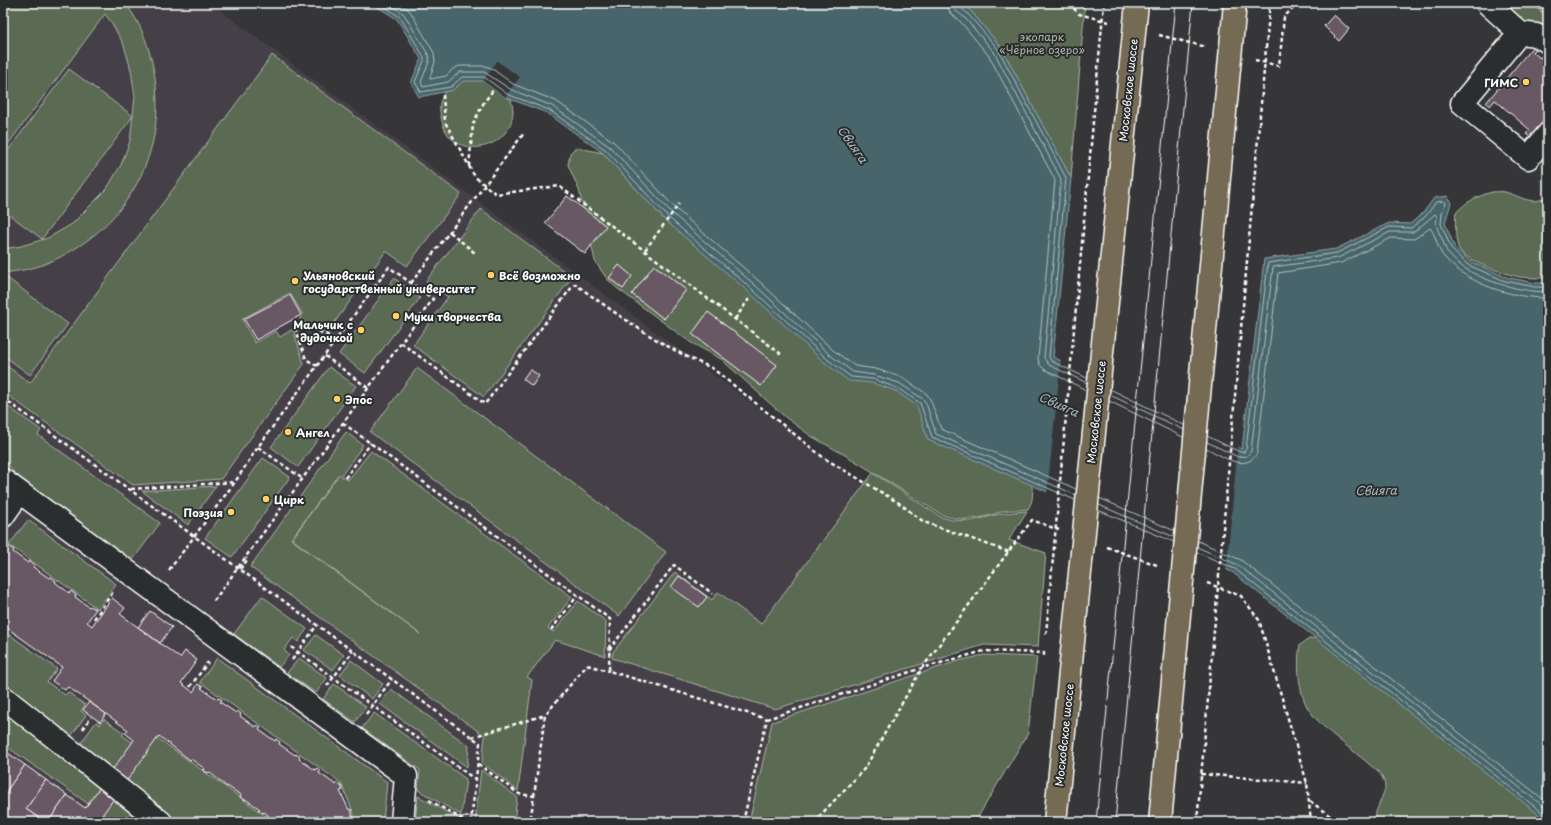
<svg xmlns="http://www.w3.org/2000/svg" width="1551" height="825" viewBox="0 0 1551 825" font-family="'Playpen Sans',sans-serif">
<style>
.built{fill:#454046}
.green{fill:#5a6a52;stroke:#acb4a8;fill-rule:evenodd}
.water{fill:#47656a;stroke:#91a3a6}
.pier{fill:#363639}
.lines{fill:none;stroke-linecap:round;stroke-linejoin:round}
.shore{stroke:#b5c1c3;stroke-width:1}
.building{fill:#675863;stroke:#fff}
.minor-casing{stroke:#fff;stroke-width:25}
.path{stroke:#fff;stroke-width:2.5;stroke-dasharray:4 3;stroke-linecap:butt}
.minor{stroke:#2a2d2e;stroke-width:22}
.tram{stroke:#fff;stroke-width:1}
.major-bridge-casing{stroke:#fff;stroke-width:25;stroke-linecap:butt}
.path-bridge{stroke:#fff;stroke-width:2.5;stroke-dasharray:4 3;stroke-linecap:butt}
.major-bridge{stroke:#746b52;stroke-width:22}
.poi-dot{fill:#ffd166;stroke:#2a2d2e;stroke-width:1.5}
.labels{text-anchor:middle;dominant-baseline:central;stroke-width:4;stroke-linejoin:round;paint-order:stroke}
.park-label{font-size:11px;fill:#acb4a8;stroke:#2a2d2e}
.poi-label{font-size:11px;font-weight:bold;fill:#fff;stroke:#2a2d2e;text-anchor:start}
.street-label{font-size:11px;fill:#fff;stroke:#2a2d2e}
.water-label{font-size:12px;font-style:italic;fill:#acbabc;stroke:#2a2d2e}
</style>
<rect width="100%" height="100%" fill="#363639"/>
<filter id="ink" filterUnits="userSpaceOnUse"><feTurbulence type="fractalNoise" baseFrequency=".025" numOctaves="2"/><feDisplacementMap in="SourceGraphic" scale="8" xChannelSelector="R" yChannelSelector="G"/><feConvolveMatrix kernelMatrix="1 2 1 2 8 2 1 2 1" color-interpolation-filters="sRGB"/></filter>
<g filter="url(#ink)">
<path class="built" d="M3,3H210L963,559L924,822H3Z"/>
<g class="green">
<path d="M3,3H94L99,7L96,3H125C142,24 151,51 155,78C167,159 122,232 47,263C34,269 18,271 3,273V249L21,246L48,238L72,224L106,190L121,165L130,141L135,97L131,70L124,45L111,22L105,14L3,151Z"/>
<path d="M960,3H1085L1071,178L1001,47L970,10Z"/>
<path d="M1501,3H1548V58Z"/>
<path d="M272,55L461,194L407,266L386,251L327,333L301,321L300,318L303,315L290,293L242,319L255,343L276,331L280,337L293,329L304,364L221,479L133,485L3,392V363L30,383Z"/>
<path d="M69,69L133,116L42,239L3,210V157Z"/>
<path d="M478,75L510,96C511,101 513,107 513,111C512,150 456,162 443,125C441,118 439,110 440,103C441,98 445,92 447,87Z"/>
<path d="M579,148L603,153L666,221L919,398L1028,472C1032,486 1036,496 1028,509C1019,511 1011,509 1003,511C999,512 995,514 991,515C974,520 959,521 942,515L852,459L811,436L785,417L721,359L690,342L618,289L607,279L595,261L579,190L568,165L570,153L574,149Z"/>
<path d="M1492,192C1496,192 1501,191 1505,192C1521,196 1532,207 1548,196V278C1539,278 1529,278 1520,277C1505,274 1467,262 1459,249C1455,243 1455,220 1456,213C1465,202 1478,196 1492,192Z"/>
<path d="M481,209L572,277L484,397L413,345L448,297L426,281Z"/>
<path d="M3,277H6L68,324L30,375L3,355Z"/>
<path d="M394,278L420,298L365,373L339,354Z"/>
<path d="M329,367L356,386L298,467L271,447Z"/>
<path d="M417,368L666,552L619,616L370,432Z"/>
<path d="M3,403L41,430L38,435L160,523L132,561L15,474L3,458Z"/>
<path d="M346,432L363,445L341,476L348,480L371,451L572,597L548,628L554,632L578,601L606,621L605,656L555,640L527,677L532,680L518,791L482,763L485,736L250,567ZM339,474L292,539L420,634L291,539Z"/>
<path d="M263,458L290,477L232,557L205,538Z"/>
<path d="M873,473L941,517L952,520L971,521L1004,513L1027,511L1009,540L1046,553L1038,647L984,645L775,709L612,658L613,652L675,572L712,600L718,592L761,624Z"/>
<path d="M216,486L188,525L142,491Z"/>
<path d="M28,520L116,584L98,609L9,545Z"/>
<path d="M262,596L307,629L298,642L293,638L284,650L289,655L279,667L234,634Z"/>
<path d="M10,635L57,669L47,682L65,695L68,692L85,705L81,711L86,715L69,739L3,687V645Z"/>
<path d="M316,635L344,655L333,670L304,650Z"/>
<path d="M1328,636L1548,811V822H1372C1374,816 1385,791 1385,788C1385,776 1377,771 1369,764C1351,748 1311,722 1304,700C1298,683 1297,662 1300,645L1309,639Z"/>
<path d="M984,655L1037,657L1028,733L975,822H749L772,722L958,661Z"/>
<path d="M217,658L387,782L383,822H353L354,814L341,783L200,682Z"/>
<path d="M299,658L327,678L316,693L287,673Z"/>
<path d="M351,660L383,684L372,699L340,675Z"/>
<path d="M334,684L366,707L355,722L323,699Z"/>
<path d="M391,689L469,746L467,767L380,704Z"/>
<path d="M3,706L150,822H114L3,744Z"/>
<path d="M374,713L466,779L461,815L418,790L420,770L362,728Z"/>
<path d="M104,719L124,733L122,735L139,747L149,732L266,816L263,822H174L78,747L96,722L100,725Z"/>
<path d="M481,770L517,797L514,822H475Z"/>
<path d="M418,796L461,820L460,822H415Z"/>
</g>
<path class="water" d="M371,3H960L970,10L1001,47L1071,178L1053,357L1242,449L1264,259L1336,249L1389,223L1410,224L1423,213L1434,198L1447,196L1451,203L1445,223L1455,248L1471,262L1506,277L1535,283H1548V822L1232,572L928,440L917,406L896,391L872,383L849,381L824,362L750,293L666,221L603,153L547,113L505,97L483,81H463L453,90L419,97L411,83L421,59L397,19Z"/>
<g class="pier">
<path d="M497,61L520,77L505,97L483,81Z"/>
<path d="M1061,358L1238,445L1226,572L1047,494Z"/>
</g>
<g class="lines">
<g class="shore">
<path d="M379,3L400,17L424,57V61L415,82L421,92L451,87L462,77H484L507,94L549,110L606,150L669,218L753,290L827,359L851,377L873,379L897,388L920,403L932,437L1075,500"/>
<path d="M388,3L404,14L429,56V62L421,82L423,87L448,82L460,72H484L510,89L552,106L610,147L673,214L756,286L830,355L853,372L874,375L899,383L923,399L926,403L936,434L1076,495"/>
<path d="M399,3L410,11L434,53L435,62L430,77V79L446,76L453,69L459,66H485L491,68L513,84L556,101L614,142L677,210L760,282L834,351L855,366L876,369L901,377L927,394L931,401L941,429L1076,489"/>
<path d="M947,3L950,13L960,21L989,56L1055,180L1038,359L1040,365L1044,369L1086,390"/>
<path d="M953,3L956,11L964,17L994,52L1061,179L1044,358L1049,365L1087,383"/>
<path d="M958,3L960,7L967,13L998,49L1066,178L1049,357L1051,361L1087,378"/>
<path d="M1110,389L1184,425"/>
<path d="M1110,395L1184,430"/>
<path d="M1109,401L1183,437"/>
<path d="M1207,436L1240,452H1244L1246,449L1268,263L1337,253L1389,227L1411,228L1426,216L1436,202L1444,201L1446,203L1442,213L1441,224L1452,250L1468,265L1505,281L1535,287H1548"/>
<path d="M1207,442L1238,457L1247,456L1251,451L1273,267L1338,258L1390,232H1414L1435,214L1437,216C1435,225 1438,231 1442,239C1444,243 1445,249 1448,253C1466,278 1518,292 1548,292"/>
<path d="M1206,448C1221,455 1246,474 1257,453L1278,273L1341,263L1391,238L1414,239L1430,228C1437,236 1437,250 1445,258C1469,285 1513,298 1548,298"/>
<path d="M1099,498L1175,531"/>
<path d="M1099,505L1174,537"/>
<path d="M1098,510L1174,542"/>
<path d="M1198,541L1241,560L1548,803"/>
<path d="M1197,547L1238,565L1548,810"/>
<path d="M1197,552L1235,569L1548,817"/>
</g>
</g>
<g class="building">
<path d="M1531,3H1548V13L1546,15Z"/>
<path d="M1334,15L1349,29L1339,41L1324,26Z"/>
<path d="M1534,45L1537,48L1533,52L1540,58L1544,53L1548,56L1544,61L1548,64V116L1530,137L1526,134L1530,130L1495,100L1490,106L1486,103Z"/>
<path d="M567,196L606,226L585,254L545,223Z"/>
<path d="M619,265L632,276L623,289L609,278Z"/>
<path d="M654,265L686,290L664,319L632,294Z"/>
<path d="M290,295L301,315L256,340L244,319Z"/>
<path d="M708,312L777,365L761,386L692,334Z"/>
<path d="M530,369L539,376L532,386L523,379Z"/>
<path d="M8,546L14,550L13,552L28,563L29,561L35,565L33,567L49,578L51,577L56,581L55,582L69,593L71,591L76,595L75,597L89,607L90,606L96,609L87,622L92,626L112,598L125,608L120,614L180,658L185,651L197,660L181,683L193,692L198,684L203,687L201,688L217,699L218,698L222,700L220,702L236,713L237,711L241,714L240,716L255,727L256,725L261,728L259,730L275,741L276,739L280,742L279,744L295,755L296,754L300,757L299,759L315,770L317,768L320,771L319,773L336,785L337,783L341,786L343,790L340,791L349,810L351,809L352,813V818L349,817V822H264L268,815L264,812L263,813L258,810L260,809L245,799V800L240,797L241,795L227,786V787L209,772L208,773L203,770L205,769L191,759L190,760L159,736L100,818L105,822H48L67,795L85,808L134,740L125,733L128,730L98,708L68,687L65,690L52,681L62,667L3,625V553Z"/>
<path d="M679,576L707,597L699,607L671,587Z"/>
<path d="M150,611L172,627L160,643L138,627Z"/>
<path d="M89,702L106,714L100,722L83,710Z"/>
<path d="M5,751L25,765L5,793L3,792V754Z"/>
<path d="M25,765L46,780L26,809L45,822H3V792L5,793Z"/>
<path d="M46,780L67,795L48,822H45L26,809Z"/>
</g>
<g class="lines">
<g class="minor-casing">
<g id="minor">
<path d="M1487,3L1520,33L1536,35L1548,42"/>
<path d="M1520,33L1462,103L1528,158L1548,134"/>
<path d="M3,480L406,776L402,822"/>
<path d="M3,516L19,493"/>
<path d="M3,697L161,822"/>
</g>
</g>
<g class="path">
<path d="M1069,3L1079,14L1109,22"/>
<path d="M1159,35L1206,47"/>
<path d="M1255,60L1279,66L1284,17L1298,3"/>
<path d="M443,95L445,122L475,177L496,194L559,186L781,354"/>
<path d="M469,166L473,124L483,104L493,90"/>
<path d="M450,232L475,253"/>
<path d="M645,250L679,204"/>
<path d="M411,283L524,133"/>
<path d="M735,319L749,299"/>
<path d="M401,343L485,404L568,292L575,284C618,315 663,348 712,368L824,458L899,503L924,522L1009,552"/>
<path d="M325,356L368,388"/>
<path d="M317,366L306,359L294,325L298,322L336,339"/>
<path d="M3,398L480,743L471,822"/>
<path d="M343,423L610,619L609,671L767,719"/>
<path d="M258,447L303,479"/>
<path d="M345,478L371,443"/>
<path d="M131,489L235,482"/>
<path d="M1107,547L1157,565"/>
<path d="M240,569L248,559L246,558"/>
<path d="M169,570L235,482L258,447L389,267L433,299L213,602"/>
<path d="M1207,583L1241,596L1259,620L1307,783L1311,822"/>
<path d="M94,619L113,592"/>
<path d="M551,630L578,595"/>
<path d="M291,647L476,780"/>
<path d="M609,650L674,565L713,594"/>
<path d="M292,660L317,625"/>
<path d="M327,686L353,651"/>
<path d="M190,687L208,662"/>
<path d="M366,714L392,679"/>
<path d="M83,729L91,717"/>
<path d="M472,737L545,715"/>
<path d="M478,764L519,794L534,796L530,822"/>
<path d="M1201,774L1307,783"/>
<path d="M534,796L545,715L587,665L609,671"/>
<path d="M429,800L467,822"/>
<path d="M1310,801L1338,822"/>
<path d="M743,822L767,719L922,668L984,651L1044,653V656"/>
<path d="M814,822L865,768L922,668L1032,520L1059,530"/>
</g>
<use href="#minor" class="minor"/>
<g class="tram">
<path d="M1096,822L1176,3"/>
<path d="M1115,822L1193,3"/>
</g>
<g class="major-bridge-casing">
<g id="major-bridge">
<path d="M1055,822L1137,3"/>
<path d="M1160,822L1235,3"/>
</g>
</g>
<g class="path-bridge">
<path d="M1046,634L1104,3"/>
<path d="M1197,822L1270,3"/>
</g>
<use href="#major-bridge" class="major-bridge"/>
</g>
</g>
<g class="poi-dot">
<circle cx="1526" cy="82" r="4"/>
<circle cx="491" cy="275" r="4"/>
<circle cx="295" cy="281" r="4"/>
<circle cx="396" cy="316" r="4"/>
<circle cx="361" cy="330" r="4"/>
<circle cx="337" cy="399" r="4"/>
<circle cx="288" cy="432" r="4"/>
<circle cx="266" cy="499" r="4"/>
<circle cx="231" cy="512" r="4"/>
</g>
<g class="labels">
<g class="park-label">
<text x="1042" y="36">экопарк<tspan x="1042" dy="13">«Чёрное озеро»</tspan></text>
</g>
<g class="poi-label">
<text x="1518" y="82" text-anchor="end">ГИМС</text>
<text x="303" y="275">Ульяновский<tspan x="303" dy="13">государственный университет</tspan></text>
<text x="499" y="275">Всё возможно</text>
<text x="404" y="316">Муки творчества</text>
<text x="353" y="324" text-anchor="end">Мальчик с<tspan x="353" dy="13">дудочкой</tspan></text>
<text x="345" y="399">Эпос</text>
<text x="296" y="432">Ангел</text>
<text x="274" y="499">Цирк</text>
<text x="223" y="512" text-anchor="end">Поэзия</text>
</g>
<g class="street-label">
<text transform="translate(1128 90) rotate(-84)">Московское шоссе</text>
<text transform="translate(1096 412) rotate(-84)">Московское шоссе</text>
<text transform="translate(1064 735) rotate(-84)">Московское шоссе</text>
</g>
<g class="water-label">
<text transform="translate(853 144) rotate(55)">Свияга</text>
<text transform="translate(1059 404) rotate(24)">Свияга</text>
<text transform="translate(1376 490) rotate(-1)">Свияга</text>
</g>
</g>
<rect width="1551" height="825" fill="none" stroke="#2a2d2e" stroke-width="16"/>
<rect x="8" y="8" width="1535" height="809" fill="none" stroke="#fff" stroke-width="1.5" filter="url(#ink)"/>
</svg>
